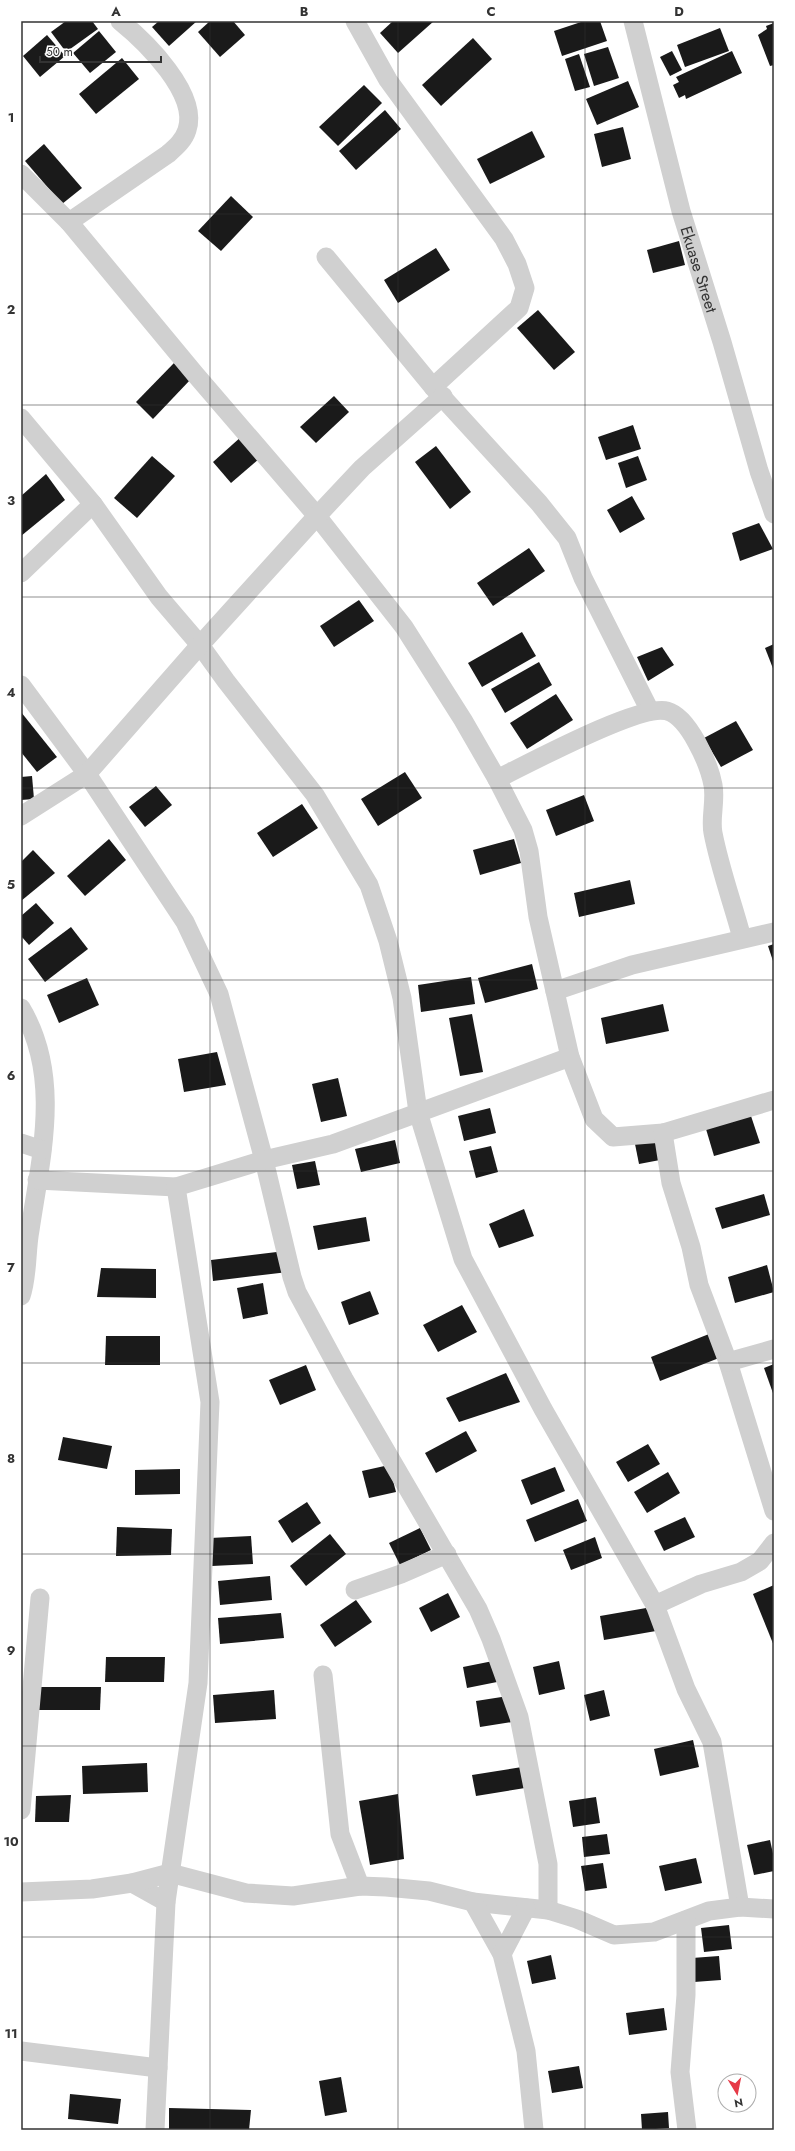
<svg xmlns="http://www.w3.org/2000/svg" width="795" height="2151" viewBox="0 0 795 2151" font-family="Jost,sans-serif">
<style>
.building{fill:#1a1a1a}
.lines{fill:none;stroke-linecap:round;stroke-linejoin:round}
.street{stroke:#d0d0d0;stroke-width:19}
.grid{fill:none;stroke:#333;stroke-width:1;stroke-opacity:0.55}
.labels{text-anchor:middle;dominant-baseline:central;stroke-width:4;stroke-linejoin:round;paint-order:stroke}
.street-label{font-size:16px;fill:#333;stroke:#fff}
.neatline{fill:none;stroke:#333;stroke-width:1.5}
.grid-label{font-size:13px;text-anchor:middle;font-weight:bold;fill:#333}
</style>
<rect width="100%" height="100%" fill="#fff"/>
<g class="building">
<path d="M66,21H92L98,29L66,52L51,32Z"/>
<path d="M159,21H197L169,46L152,27Z"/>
<path d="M210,21H233L245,35L220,57L198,32Z"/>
<path d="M393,21H434L398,53L380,33Z"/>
<path d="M584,21H600L607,41L562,56L554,31Z"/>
<path d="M774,23V65L770,66L758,35L767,29L766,26Z"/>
<path d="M720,28L729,51L685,67L677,45Z"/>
<path d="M99,31L116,52L90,73L73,53Z"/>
<path d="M47,35L65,56L40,77L23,56Z"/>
<path d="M473,38L492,59L441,106L422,85Z"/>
<path d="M608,47L619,78L594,86L584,54Z"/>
<path d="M672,51L682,70L670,76L660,57Z"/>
<path d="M732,51L742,73L686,99L685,95L679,98L673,85L679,82L676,77Z"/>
<path d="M579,54L590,87L575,91L565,59Z"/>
<path d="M122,58L139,79L96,114L79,94Z"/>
<path d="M628,81L639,107L597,125L586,99Z"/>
<path d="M364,85L382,103L338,146L319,127Z"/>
<path d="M385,110L401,129L356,170L339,151Z"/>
<path d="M623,127L631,159L602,167L594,134Z"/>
<path d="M532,131L545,157L490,184L477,159Z"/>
<path d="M44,144L82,188L62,204L25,161Z"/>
<path d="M231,196L253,217L221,251L198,231Z"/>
<path d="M679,241L685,265L653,273L647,250Z"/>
<path d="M436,248L450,270L398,303L384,280Z"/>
<path d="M538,310L575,352L554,370L517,328Z"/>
<path d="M174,363L191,379L153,419L136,402Z"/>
<path d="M334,396L349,412L316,443L300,427Z"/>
<path d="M633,425L641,449L606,460L598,437Z"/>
<path d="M242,436L260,458L231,483L213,462Z"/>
<path d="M436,446L471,492L450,509L415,462Z"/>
<path d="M152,456L175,476L137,518L114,498Z"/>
<path d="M638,456L647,480L626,488L618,463Z"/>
<path d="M46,474L65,500L21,536V496Z"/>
<path d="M632,496L645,519L620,533L607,510Z"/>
<path d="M759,523L773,549L740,561L732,533Z"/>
<path d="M529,548L545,571L493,606L477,583Z"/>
<path d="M359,600L374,621L334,647L320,626Z"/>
<path d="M522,632L536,656L482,687L468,663Z"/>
<path d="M774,644V671L765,648Z"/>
<path d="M662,647L674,665L648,681L637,657Z"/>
<path d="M539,662L552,685L505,713L491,689Z"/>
<path d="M556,694L573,720L527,749L510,723Z"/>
<path d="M21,712L57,757L37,772L21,752Z"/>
<path d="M736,721L753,750L721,767L704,738Z"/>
<path d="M405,772L422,798L378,826L361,799Z"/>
<path d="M32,776L34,799L21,800V777Z"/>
<path d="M156,786L172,805L145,827L129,807Z"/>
<path d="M584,795L594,821L556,836L546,810Z"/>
<path d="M302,804L318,828L273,857L257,833Z"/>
<path d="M109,839L126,860L85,896L67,876Z"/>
<path d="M514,839L521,863L480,875L473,850Z"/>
<path d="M33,850L55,873L21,901V862Z"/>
<path d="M630,880L635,904L579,917L574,893Z"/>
<path d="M36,903L54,923L29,945L21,936V916Z"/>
<path d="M71,927L88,949L45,982L28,959Z"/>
<path d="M774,944V964L768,946Z"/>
<path d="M532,964L538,989L485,1003L478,978Z"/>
<path d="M471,977L475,1004L421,1012L418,985Z"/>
<path d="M87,978L99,1005L59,1023L47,995Z"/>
<path d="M663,1004L669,1031L606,1044L601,1018Z"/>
<path d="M472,1014L483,1072L460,1076L449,1018Z"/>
<path d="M217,1052L226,1085L184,1092L178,1059Z"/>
<path d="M338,1078L347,1116L321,1122L312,1084Z"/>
<path d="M490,1108L496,1133L464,1141L458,1116Z"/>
<path d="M751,1116L760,1143L714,1156L706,1129Z"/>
<path d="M395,1140L400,1163L361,1172L355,1149Z"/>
<path d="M656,1140L660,1160L639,1164L635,1144Z"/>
<path d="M491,1146L498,1172L476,1178L469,1151Z"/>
<path d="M315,1161L320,1185L297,1189L292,1165Z"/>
<path d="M764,1194L770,1215L722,1229L715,1208Z"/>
<path d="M524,1209L534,1236L499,1248L489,1224Z"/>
<path d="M366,1217L370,1241L318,1250L313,1226Z"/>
<path d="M285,1251L288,1272L213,1281L211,1260Z"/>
<path d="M767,1265L774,1292L735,1303L728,1277Z"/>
<path d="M101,1268L156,1269V1298L97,1297Z"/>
<path d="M263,1283L268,1314L243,1319L237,1288Z"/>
<path d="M370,1291L379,1314L349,1325L341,1302Z"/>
<path d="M462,1305L477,1332L438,1352L423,1325Z"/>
<path d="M709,1334L719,1358L660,1381L651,1357Z"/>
<path d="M106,1336H160V1365H105Z"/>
<path d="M774,1364V1396L764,1368Z"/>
<path d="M306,1365L316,1390L280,1405L269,1380Z"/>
<path d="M506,1373L520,1402L459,1422L446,1398Z"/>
<path d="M466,1431L477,1451L436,1473L425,1453Z"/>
<path d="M63,1437L112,1446L107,1469L58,1460Z"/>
<path d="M648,1444L660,1464L628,1482L616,1462Z"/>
<path d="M389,1465L396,1492L369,1498L362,1471Z"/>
<path d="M555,1467L565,1491L531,1505L521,1480Z"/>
<path d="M180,1469V1494L135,1495V1470Z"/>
<path d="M668,1472L680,1493L647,1513L634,1492Z"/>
<path d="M578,1499L587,1521L535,1542L526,1520Z"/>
<path d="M307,1502L321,1523L292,1543L278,1521Z"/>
<path d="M685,1517L695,1537L664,1551L654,1531Z"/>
<path d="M117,1527L172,1529L171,1555L116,1556Z"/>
<path d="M420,1528L431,1550L400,1565L389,1543Z"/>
<path d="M330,1534L346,1554L306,1586L290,1566Z"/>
<path d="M251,1536L253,1564L212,1566L210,1538Z"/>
<path d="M595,1537L602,1558L571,1570L563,1550Z"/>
<path d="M270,1576L272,1600L220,1605L218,1581Z"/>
<path d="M774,1585V1646L753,1594Z"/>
<path d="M448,1593L460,1617L431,1632L419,1608Z"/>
<path d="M356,1600L372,1622L335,1647L320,1625Z"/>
<path d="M652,1607L656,1631L604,1640L600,1616Z"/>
<path d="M281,1613L284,1638L220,1644L218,1618Z"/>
<path d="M106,1657H165L164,1682H105Z"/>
<path d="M493,1661L497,1682L467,1688L463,1667Z"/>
<path d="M559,1661L565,1689L539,1695L533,1667Z"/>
<path d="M38,1687H101L100,1710H38Z"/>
<path d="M274,1690L276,1719L215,1723L213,1695Z"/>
<path d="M604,1690L610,1716L590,1721L584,1695Z"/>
<path d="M508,1696L512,1722L480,1727L476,1701Z"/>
<path d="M693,1740L699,1767L660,1776L654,1749Z"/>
<path d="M147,1763L148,1792L83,1794L82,1766Z"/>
<path d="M522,1767L525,1788L476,1796L472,1775Z"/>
<path d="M398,1794L404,1859L370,1865L359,1801Z"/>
<path d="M71,1795L69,1822H35L36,1796Z"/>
<path d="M596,1797L600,1823L573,1827L569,1801Z"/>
<path d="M607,1834L610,1854L584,1857L582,1837Z"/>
<path d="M770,1840L774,1858V1871L754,1875L747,1845Z"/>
<path d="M696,1858L702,1883L665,1891L659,1866Z"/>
<path d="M603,1863L607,1888L585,1891L581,1866Z"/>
<path d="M729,1925L732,1949L704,1952L701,1928Z"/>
<path d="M551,1955L556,1979L532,1984L527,1961Z"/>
<path d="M719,1956L721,1980L694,1982L692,1958Z"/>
<path d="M664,2008L667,2030L629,2035L626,2013Z"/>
<path d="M579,2066L583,2088L552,2093L548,2071Z"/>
<path d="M341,2077L347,2112L325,2116L319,2081Z"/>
<path d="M70,2094L121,2099L118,2124L68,2119Z"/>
<path d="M169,2108L251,2110L249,2130H169Z"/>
<path d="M668,2112L669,2128L642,2130L641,2114Z"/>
</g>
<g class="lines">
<g class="street">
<path d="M355,21L388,80L504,239L517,264L525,288L519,308L433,387"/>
<path id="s1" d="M633,21L681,211L722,342L759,471L774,514"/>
<path d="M21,174L69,222L195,374L317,516L404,627L463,720L497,779L523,830L529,851L538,917L570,1057L594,1119L613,1137L663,1133L774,1100"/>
<path d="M69,222L168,154C176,147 184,140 187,130C199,94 146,42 120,21"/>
<path d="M326,257L433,387L539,503L567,538L583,578L650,711"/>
<path d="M21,418L93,504L159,597L200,645L226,681L315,795L369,885L388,941L402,998L418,1112L463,1259L543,1409L655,1605L686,1689L712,1742L740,1907"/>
<path d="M21,573L93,504"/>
<path d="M21,685L87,774L185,922L219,994L264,1160L292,1277L297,1292L344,1379L478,1609L491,1639L519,1717L548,1864V1910"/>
<path d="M497,779C526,765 640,703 667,711C689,717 709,764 713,785C716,801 710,818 713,833C720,869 733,904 742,938"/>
<path d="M21,816L87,774L200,645L317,516L362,468L443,396"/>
<path d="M555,991L632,965L774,932"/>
<path d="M21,1008C62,1076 41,1156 30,1230C26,1251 28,1276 21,1296"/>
<path d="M663,1133L671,1183L691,1247L699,1285L728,1362L774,1511"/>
<path d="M21,1143L42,1150"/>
<path d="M37,1180L176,1187"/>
<path d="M728,1362L774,1349"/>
<path d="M355,1590L401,1574L447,1554"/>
<path d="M655,1605L701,1584L741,1572L760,1561L774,1543"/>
<path d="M323,1675L340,1834L360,1886"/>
<path d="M21,1810L40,1598"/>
<path d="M132,1883L166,1902"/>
<path d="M21,1892L92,1889L132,1883L170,1873L246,1893L293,1896L360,1886L386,1887L429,1891L473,1902L548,1910L577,1919L614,1935L654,1932L709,1911L740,1907L774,1909"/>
<path d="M473,1902L502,1954L526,2051L534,2130"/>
<path d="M686,1920V1995L680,2072L687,2130"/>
<path d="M502,1954L526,1908"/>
<path d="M21,2051L158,2068"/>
<path d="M155,2130L166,1902L198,1683L210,1402L176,1187L264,1160L333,1144L570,1057"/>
</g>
</g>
<path class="grid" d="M210,21V2130M398,21V2130M585,21V2130M21,214H774M21,405H774M21,597H774M21,788H774M21,980H774M21,1171H774M21,1363H774M21,1554H774M21,1746H774M21,1937H774"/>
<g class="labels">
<g class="street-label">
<text stroke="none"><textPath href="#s1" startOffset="257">Ekuase Street</textPath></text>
</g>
</g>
<rect width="795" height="2151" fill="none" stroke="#ffffff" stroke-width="44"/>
<g transform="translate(737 2093) rotate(170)"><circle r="19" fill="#ffffff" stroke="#adadad"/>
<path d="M0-3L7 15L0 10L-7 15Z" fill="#e63946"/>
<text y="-6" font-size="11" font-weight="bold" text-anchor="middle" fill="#333333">N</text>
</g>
<path d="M40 56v6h121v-6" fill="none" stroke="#333333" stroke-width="2"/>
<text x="46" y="56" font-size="12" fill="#333333" stroke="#ffffff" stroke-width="3" paint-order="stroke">50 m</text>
<rect x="22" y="22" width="751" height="2107" class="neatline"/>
<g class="grid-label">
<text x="116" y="16">A</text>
<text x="304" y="16">B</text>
<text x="491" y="16">C</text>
<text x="679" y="16">D</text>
<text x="11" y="122">1</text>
<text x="11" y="314">2</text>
<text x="11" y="505">3</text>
<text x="11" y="697">4</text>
<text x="11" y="889">5</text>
<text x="11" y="1080">6</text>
<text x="11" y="1272">7</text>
<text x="11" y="1463">8</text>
<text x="11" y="1655">9</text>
<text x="11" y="1846">10</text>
<text x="11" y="2038">11</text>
</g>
</svg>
